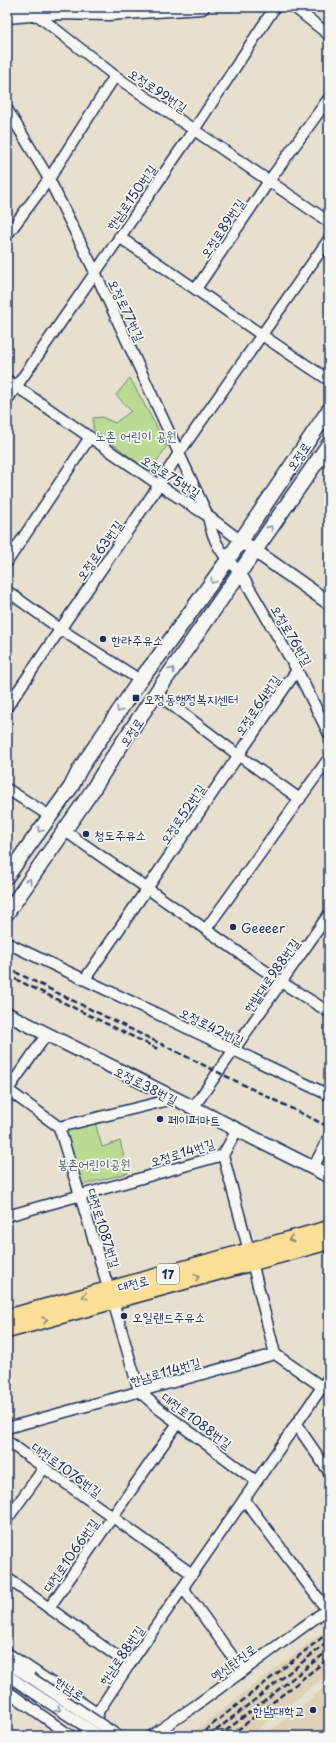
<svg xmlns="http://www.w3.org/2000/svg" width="336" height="1743" viewBox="0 0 336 1743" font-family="'Playpen Sans','Poor Story',sans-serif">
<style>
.built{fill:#ded1b7}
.green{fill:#b9db94;stroke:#6a8579}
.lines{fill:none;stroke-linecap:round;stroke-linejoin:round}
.minor-casing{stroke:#1b2f5e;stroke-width:13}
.tertiary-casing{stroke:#1b2f5e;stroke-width:16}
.secondary-casing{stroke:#1b2f5e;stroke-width:17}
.primary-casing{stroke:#1b2f5e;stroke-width:19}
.minor{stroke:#f6f6f2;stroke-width:10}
.tertiary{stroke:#f6f6f2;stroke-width:13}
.secondary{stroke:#f6f6f2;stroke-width:14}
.primary{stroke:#fbdf96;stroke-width:16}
.rail{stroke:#1b2f5e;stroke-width:2.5;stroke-dasharray:6 3;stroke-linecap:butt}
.minor-bridge-casing{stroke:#1b2f5e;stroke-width:13;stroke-linecap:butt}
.minor-bridge{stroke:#f6f6f2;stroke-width:10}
.oneway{stroke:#8892a8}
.oneway2{stroke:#8b877a}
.poi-dot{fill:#1b2f5e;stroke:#f6f6f2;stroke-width:1.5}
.labels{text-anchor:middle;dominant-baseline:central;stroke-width:3.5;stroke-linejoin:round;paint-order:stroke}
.shield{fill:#f6f6f2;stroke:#5d6b8a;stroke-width:1}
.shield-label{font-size:12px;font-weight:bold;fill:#1b2f5e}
.street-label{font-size:13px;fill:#1b2f5e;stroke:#f6f6f2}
.park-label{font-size:13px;fill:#425a6c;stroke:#f6f6f2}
.poi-label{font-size:13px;fill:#1b2f5e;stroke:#f6f6f2;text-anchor:start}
</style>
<rect width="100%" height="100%" fill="#e8e0cf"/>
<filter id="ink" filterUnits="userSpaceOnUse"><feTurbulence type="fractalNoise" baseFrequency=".025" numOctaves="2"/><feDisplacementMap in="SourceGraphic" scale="8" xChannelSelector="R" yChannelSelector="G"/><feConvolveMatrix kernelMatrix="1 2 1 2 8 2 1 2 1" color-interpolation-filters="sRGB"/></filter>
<g filter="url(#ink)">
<g class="built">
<path d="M329,1627V1674L249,1736H188Z"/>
<path d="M329,1684V1736H264Z"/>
</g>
<g class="green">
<path d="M130,378L167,446L150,472L93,429V418L102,417L115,423L131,411L116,395Z"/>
<path d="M95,1122L102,1147L120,1141L128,1173L82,1185L64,1132L73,1127Z"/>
</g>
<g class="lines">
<g class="minor-casing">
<g id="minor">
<path d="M294,7L329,35"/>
<path d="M36,14L115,76L329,222"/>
<path d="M7,109L49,179L95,272L208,516C212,540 222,556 240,572L297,670L329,734"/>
<path d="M7,235L49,179L115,76"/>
<path d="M119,237C190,284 258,334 329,380"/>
<path d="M196,289L269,181L329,98"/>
<path d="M7,380L159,485L208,516L241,541"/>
<path d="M7,400L194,130L275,7"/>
<path d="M7,562L90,437"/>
<path d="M7,591L60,629L140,680"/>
<path d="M156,693L238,755L300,799"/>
<path d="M7,707L159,485L179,453L329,239"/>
<path d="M7,789L50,816"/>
<path d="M65,831L281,982L329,1012"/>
<path d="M206,929L329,758"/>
<path d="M7,943L329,1095"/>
<path d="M85,979L297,670"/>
<path d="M8,1090L59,1127"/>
<path d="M7,1091L47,1034"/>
<path d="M193,1108L329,914"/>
<path d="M59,1127L109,1290"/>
<path d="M59,1127L173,1099"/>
<path d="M223,1155L249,1251"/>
<path d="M313,1168L329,1137"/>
<path d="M7,1216L223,1155L237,1130"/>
<path d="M252,1262L275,1354"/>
<path d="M113,1301L137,1384L140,1392L159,1409L256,1481"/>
<path d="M296,1424L329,1472"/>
<path d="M7,1428L275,1354L322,1387"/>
<path d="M7,1441L192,1574"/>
<path d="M244,1499L327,1610"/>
<path d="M7,1519L44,1468"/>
<path d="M7,1578L129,1665"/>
<path d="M183,1588L243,1671"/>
<path d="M49,1608L178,1423"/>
<path d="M7,1653L98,1714"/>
<path d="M7,1663L31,1678"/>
<path d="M7,1675L25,1687"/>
<path d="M7,1691L71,1736"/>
<path d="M82,1736L129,1665L329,1377"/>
<path d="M151,1736L195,1706L329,1608"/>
</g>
</g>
<g class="tertiary-casing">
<g id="tertiary">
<path d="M241,541L329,603"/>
<path d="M7,1014L329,1176"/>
</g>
</g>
<g class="secondary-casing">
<g id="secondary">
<path d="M7,16L54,12L109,13L202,7"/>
<path d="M7,876L71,787L80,769L140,680L159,656L227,561L329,410"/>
<path d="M7,913L92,791L111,760L156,693L329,444"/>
</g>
</g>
<g class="primary-casing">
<g id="primary">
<path d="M7,1318L329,1229"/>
<path d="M7,1330L329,1241"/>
</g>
</g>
<use href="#minor" class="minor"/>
<use href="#tertiary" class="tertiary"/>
<use href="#secondary" class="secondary"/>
<use href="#primary" class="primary"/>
<g class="rail">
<path d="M7,968L329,1127"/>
<path d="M7,975L158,1049"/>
<path d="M198,1736L329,1632"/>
<path d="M209,1736L329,1641"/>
<path d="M219,1736L329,1650"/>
<path d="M230,1736L329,1658"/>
</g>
<g class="minor-bridge-casing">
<g id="minor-bridge">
<path d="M31,1678L118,1736"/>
<path d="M25,1687L100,1736"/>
</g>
</g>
<use href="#minor-bridge" class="minor-bridge"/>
</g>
<defs><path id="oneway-chevron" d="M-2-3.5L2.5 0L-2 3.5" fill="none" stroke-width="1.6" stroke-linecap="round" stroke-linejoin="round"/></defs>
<g class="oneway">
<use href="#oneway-chevron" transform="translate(270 528) rotate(-55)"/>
<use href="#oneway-chevron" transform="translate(213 581) rotate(126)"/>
<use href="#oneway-chevron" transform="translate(172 670) rotate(-55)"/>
<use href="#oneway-chevron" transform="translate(119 710) rotate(124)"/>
<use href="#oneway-chevron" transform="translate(40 830) rotate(125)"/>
<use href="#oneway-chevron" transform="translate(29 881) rotate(-55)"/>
<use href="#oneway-chevron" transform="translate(58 1709) rotate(33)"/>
</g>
<g class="oneway2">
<use href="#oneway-chevron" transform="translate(291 1239) rotate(164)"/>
<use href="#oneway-chevron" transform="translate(197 1277) rotate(-16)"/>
<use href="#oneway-chevron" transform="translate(85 1296) rotate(165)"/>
<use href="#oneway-chevron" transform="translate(45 1320) rotate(-16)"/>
</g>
</g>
<g class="poi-dot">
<circle cx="103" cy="639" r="4"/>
<rect x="132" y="694" width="8" height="8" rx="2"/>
<circle cx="86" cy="834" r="4"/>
<circle cx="233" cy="927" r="4"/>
<circle cx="160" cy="1119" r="4"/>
<circle cx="124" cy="1316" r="4"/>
<circle cx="313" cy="1710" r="4"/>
</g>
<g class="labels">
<rect class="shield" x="157" y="1264" width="22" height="20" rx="3"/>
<g class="shield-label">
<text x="168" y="1274">17</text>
</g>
<g class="street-label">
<text transform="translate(158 90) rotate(34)">오정로99번길</text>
<text transform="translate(131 197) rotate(-55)">한남로150번길</text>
<text transform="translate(222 228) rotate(-56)">오정로89번길</text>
<text transform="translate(127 310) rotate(65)">오정로77번길</text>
<text transform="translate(298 456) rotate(-56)">오정로</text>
<text transform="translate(171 476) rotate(33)">오정로75번길</text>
<text transform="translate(99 550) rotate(-55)">오정로63번길</text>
<text transform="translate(292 635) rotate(60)">오정로76번길</text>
<text transform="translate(257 705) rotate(-56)">오정로64번길</text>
<text transform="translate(131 732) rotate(-56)">오정로</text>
<text transform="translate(182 814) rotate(-56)">오정로52번길</text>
<text transform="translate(271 975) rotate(-55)">한밭대로988번길</text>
<text transform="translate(212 1026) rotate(26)">오정로42번길</text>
<text transform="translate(146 1085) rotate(27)">오정로38번길</text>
<text transform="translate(182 1152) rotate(-17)">오정로14번길</text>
<text transform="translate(104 1228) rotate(73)">대전로1087번길</text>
<text transform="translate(133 1283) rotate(-15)">대전로</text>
<text transform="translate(165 1371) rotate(-16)">한남로114번길</text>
<text transform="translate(197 1420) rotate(37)">대전로1088번길</text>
<text transform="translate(67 1469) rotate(36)">대전로1076번길</text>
<text transform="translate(70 1555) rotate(-55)">대전로1066번길</text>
<text transform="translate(121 1655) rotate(-56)">한남로88번길</text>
<text transform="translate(233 1662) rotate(-36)">옛신탄진로</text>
<text transform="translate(70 1688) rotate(33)">한남로</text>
</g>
<g class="park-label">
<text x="136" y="435">노촌 어린이 공원</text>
<text x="94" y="1163">봉촌어린이공원</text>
</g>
<g class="poi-label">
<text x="111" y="639">한라주유소</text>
<text x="144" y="698">오정동행정복지센터</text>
<text x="94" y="834">청도주유소</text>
<text x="241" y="927">Geeeer</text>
<text x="168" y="1119">페이퍼마트</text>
<text x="132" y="1316">오일랜드주유소</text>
<text x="305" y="1710" text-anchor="end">한남대학교</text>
</g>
</g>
<rect width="336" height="1743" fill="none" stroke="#f6f6f2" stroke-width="24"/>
<rect x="12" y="12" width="312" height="1719" fill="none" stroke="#1b2f5e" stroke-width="1.5" filter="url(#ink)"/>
</svg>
